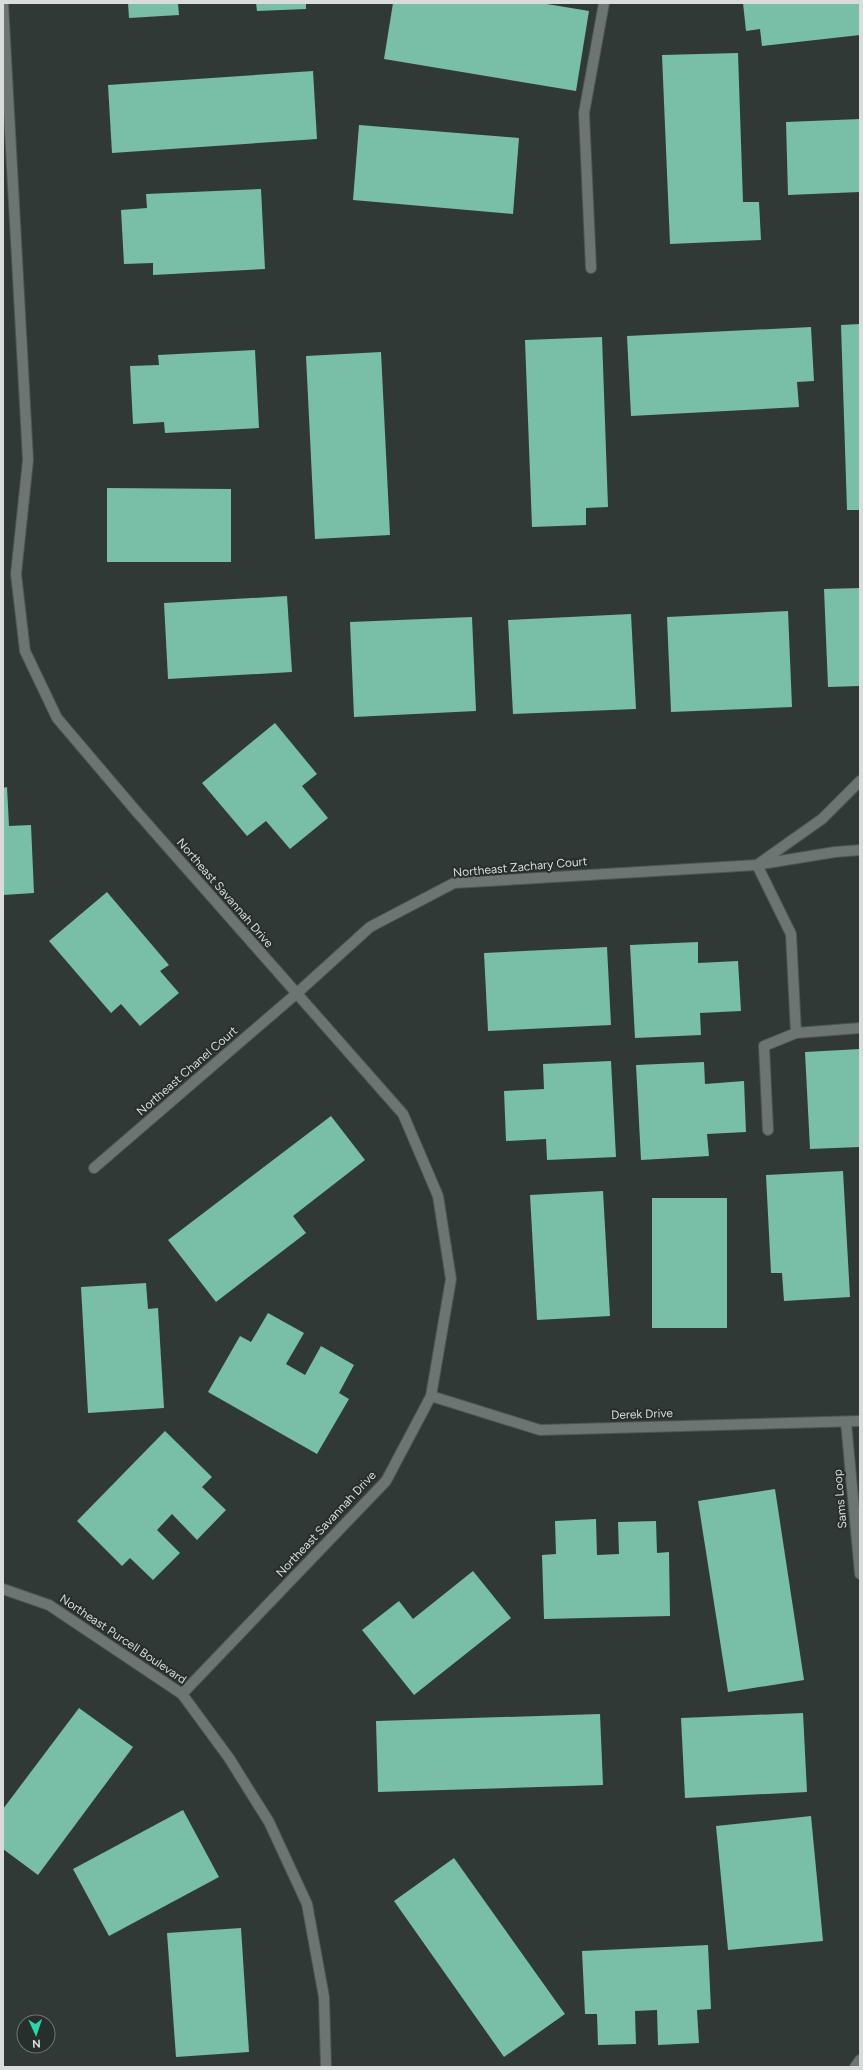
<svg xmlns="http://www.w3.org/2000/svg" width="863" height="2070" viewBox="0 0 863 2070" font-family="Figtree,sans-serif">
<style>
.building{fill:#79bea7}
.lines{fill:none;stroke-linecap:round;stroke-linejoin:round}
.service-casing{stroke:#4e5552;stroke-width:12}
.minor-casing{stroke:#4e5552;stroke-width:12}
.tertiary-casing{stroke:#4e5552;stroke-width:12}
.service{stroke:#6c7571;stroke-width:10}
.minor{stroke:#6c7571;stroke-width:10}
.tertiary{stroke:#6c7571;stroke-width:10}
.labels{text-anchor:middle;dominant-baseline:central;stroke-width:4;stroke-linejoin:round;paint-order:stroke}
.street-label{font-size:12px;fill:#d8dddb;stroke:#262f2c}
</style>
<rect width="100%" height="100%" fill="#303936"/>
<g class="building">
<path d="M128,3H178L179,15L129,18Z"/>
<path d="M256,3H306V9L257,11Z"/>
<path d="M393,3H541L589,11L576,91L384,59Z"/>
<path d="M743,3H860V35L762,46L760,29L746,31Z"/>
<path d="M738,53L743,202H759L761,240L670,244L662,55Z"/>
<path d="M313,71L317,139L112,153L108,85Z"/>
<path d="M860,119V192L788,195L786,122Z"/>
<path d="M359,125L519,138L513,214L353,200Z"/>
<path d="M261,189L265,269L153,275V263L124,264L121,210L147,208L146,194Z"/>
<path d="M860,324V510H847L841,325Z"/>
<path d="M811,327L814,381L797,382L799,407L631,416L627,336Z"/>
<path d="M602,337L608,507L586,508V525L532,527L525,340Z"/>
<path d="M255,350L259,428L165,433L164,422L133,424L130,366L159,365L158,355Z"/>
<path d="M381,352L390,535L315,539L306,356Z"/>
<path d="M107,488L231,489V562H107Z"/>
<path d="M860,588V686L828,687L824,589Z"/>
<path d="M287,596L292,672L168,679L164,603Z"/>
<path d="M788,611L792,707L671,712L667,617Z"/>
<path d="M631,614L636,709L513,714L508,620Z"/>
<path d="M472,617L476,711L354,717L350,622Z"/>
<path d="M275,723L317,774L302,786L328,818L290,849L266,821L247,836L202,783Z"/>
<path d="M7,787L9,826L31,825L34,893L3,895V788Z"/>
<path d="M107,892L169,965L160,971L179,993L140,1026L121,1004L111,1013L49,941Z"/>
<path d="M698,942V963L738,961L741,1011L700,1013L701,1035L635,1038L630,945Z"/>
<path d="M607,947L611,1025L488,1031L484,953Z"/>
<path d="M860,1049V1147L810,1149L805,1052Z"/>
<path d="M611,1061L616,1157L547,1160L546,1139L506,1141L504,1091L544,1089L543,1064Z"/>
<path d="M704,1062L705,1084L744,1081L746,1132L707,1134L709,1156L641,1160L636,1065Z"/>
<path d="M331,1116L365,1160L293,1216L306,1233L216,1302L168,1240Z"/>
<path d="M843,1171L850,1297L784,1301L782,1273H771L766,1175Z"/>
<path d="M603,1191L610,1316L537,1320L530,1195Z"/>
<rect x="652" y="1198" width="75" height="130"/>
<path d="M146,1283L148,1309L158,1308L164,1408L88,1413L81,1287Z"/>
<path d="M268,1313L304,1333L286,1364L305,1375L321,1346L354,1365L339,1393L349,1399L317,1454L208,1392L240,1336L251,1342Z"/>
<path d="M165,1431L212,1477L202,1487L226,1510L197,1540L172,1514L157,1530L180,1553L153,1580L130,1558L122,1566L77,1521Z"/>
<path d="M775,1489L804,1680L728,1692L698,1501Z"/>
<path d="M596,1519L597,1555L619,1554L618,1522L656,1521L657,1553L669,1552L670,1616L544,1619L542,1555L556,1554L555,1521Z"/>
<path d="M473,1571L511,1618L414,1695L362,1630L399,1601L413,1619Z"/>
<path d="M79,1708L133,1747L38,1875L3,1849V1809Z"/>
<path d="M803,1713L807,1792L685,1798L681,1718Z"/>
<path d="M600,1714L603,1785L378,1792L376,1721Z"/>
<path d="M183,1810L219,1877L109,1936L73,1869Z"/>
<path d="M811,1816L823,1941L728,1950L716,1826Z"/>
<path d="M454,1858L565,2014L504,2057L394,1901Z"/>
<path d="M241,1928L249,2052L176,2057L167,1933Z"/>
<path d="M708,1945L711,2009L697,2010L699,2043L658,2045L657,2010L635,2011L636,2044L598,2045L597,2014H585L582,1951Z"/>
</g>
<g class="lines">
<g class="service-casing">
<g id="service">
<path d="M591,268L584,113L604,3"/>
<path d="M761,864L835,852L860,850"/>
<path d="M757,865L791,934L796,1033L860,1028"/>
<path d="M757,865L822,819L860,781"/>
<path d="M768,1130L764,1046L796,1033"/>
</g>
</g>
<g class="minor-casing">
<g id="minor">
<path d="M3,3L28,460L16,574L25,651L57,718L136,811L403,1114L438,1196L451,1279L431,1396L386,1481L182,1694"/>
<path d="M94,1168L296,994L370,927L454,883L757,865"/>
<path d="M431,1396L540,1430L860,1421"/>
<path d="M846,1422L860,1574"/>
<path d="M855,2067L860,2060"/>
</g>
</g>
<g class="tertiary-casing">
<path id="tertiary" d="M3,1589L49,1605L182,1694L229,1758L269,1822L307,1904L324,1997L326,2067"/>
</g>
<use href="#service" class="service"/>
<use href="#minor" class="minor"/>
<use href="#tertiary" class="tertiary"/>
</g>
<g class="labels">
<g class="street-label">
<text transform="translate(520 867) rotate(-5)">Northeast Zachary Court</text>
<text transform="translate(225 893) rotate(49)">Northeast Savannah Drive</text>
<text transform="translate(187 1071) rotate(-41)">Northeast Chanel Court</text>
<text transform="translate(642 1414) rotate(-2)">Derek Drive</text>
<text transform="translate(840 1499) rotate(-95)">Sams Loop</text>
<text transform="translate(326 1524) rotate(-47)">Northeast Savannah Drive</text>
<text transform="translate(123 1639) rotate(34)">Northeast Purcell Boulevard</text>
</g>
</g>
<rect width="863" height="2070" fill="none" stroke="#d8dddb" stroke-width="8"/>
<g transform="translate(36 2034) rotate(177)"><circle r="19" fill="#262f2c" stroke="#6d7572"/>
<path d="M0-3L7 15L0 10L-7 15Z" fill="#2dd5ab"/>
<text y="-6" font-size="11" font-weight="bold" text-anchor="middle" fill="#d8dddb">N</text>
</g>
</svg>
